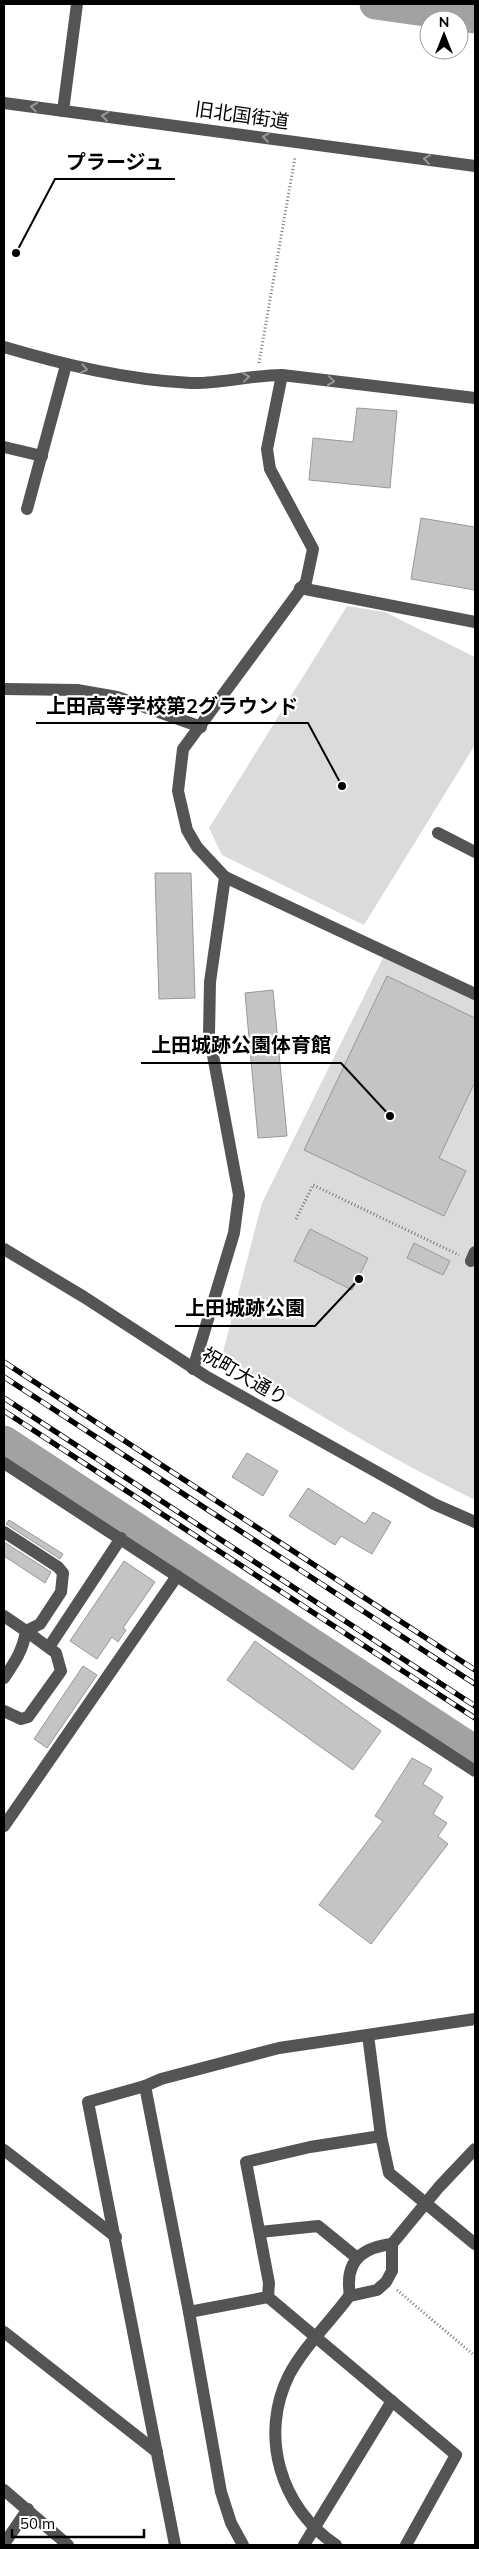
<svg xmlns="http://www.w3.org/2000/svg" width="479" height="2549" viewBox="0 0 479 2549" font-family="Mulish,'Noto Sans JP',sans-serif">
<style>
.green{fill:#dbdbdb}
.lines{fill:none;stroke-linecap:round;stroke-linejoin:round}
.river{stroke:#a2a2a2;stroke-width:31}
.building{fill:#c4c4c4;stroke:#989898}
.path{stroke:#767676;stroke-width:3;stroke-dasharray:1 2.5;stroke-linecap:butt}
.minor{stroke:#545454;stroke-width:12}
.rail-casing{stroke:#000;stroke-width:5.5}
.rail{stroke:#fff;stroke-width:4;stroke-dasharray:11;stroke-linecap:butt}
.oneway{stroke:#989898}
.labels{text-anchor:middle;dominant-baseline:central;stroke-width:4.5;stroke-linejoin:round;paint-order:stroke}
.street-label{font-size:19px;fill:#000;stroke:#fff}
.leader{fill:none;stroke:#000;stroke-width:2}
.callout-dot{fill:#000;stroke:#fff;stroke-width:2}
.callout-label{font-size:20px;text-anchor:middle;font-weight:bold;fill:#000;stroke:#fff;stroke-width:4.5;stroke-linejoin:round;paint-order:stroke}
</style>
<rect width="100%" height="100%" fill="#fff"/>
<g class="green">
<path d="M347,606L385,612L475,657V745L364,925L222,855L209,828Z"/>
<path d="M384,956L475,999V1500C388,1458 305,1406 222,1356L262,1203Z"/>
</g>
<g class="lines">
<g class="river">
<path d="M375,4L475,18"/>
<path d="M4,1441L475,1751"/>
</g>
</g>
<g class="building">
<path d="M357,408L397,411L390,488L309,480L313,438L353,442Z"/>
<path d="M421,518L475,527V590L411,579Z"/>
<path d="M155,873H191L195,998L159,999Z"/>
<path d="M387,976L475,1018V1082L439,1158L466,1171L444,1216L304,1150Z"/>
<path d="M273,990L287,1136L258,1138L245,993Z"/>
<path d="M310,1229L368,1258L352,1290L294,1261Z"/>
<path d="M414,1243L450,1261L443,1275L407,1258Z"/>
<path d="M247,1453L278,1471L263,1496L232,1477Z"/>
<path d="M308,1488L365,1524L373,1512L391,1522L372,1554L341,1536L335,1545L289,1516Z"/>
<path d="M9,1520L63,1554L60,1559L6,1524Z"/>
<path d="M4,1542L51,1572L45,1583L4,1556Z"/>
<path d="M124,1561L155,1582L123,1628L126,1630L118,1642L112,1637L97,1659L70,1641Z"/>
<path d="M255,1641L381,1731L353,1770L227,1680Z"/>
<path d="M83,1666L97,1675L47,1748L34,1739Z"/>
<path d="M412,1758L432,1769L423,1784L443,1797L433,1814L447,1823L438,1836L448,1844L371,1944L319,1905L383,1821L375,1816Z"/>
</g>
<g class="lines">
<g class="path">
<path d="M259,363L295,157"/>
<path d="M296,1219L313,1185L459,1255"/>
<path d="M397,2290L475,2356"/>
</g>
<g class="minor">
<path d="M4,103L475,166"/>
<path d="M63,111L77,4"/>
<path d="M4,347C65,365 127,380 191,383C219,384 252,375 282,375L475,398"/>
<path d="M282,375L267,449L270,469L313,549L306,582L183,749L178,791L187,830L197,847L225,877L475,994"/>
<path d="M4,447L42,456"/>
<path d="M27,509L66,365"/>
<path d="M300,588L475,622"/>
<path d="M4,689L77,690L117,697L201,727"/>
<path d="M438,833L475,852"/>
<path d="M4,1249L84,1297L207,1377L434,1504L475,1522"/>
<path d="M471,1261L475,1252"/>
<path d="M193,1369L234,1233L239,1195L209,1034L210,982L225,877"/>
<path d="M4,1463L475,1771"/>
<path d="M4,1532L58,1567L63,1573L61,1592L40,1624L26,1631"/>
<path d="M4,1616L26,1631C23,1650 15,1662 4,1678"/>
<path d="M49,1647L121,1538"/>
<path d="M4,1711L21,1719L28,1717L61,1671L56,1653L26,1631"/>
<path d="M4,1826L177,1576"/>
<path d="M368,2035L381,2136L389,2173L475,2244"/>
<path d="M145,2086L189,2312L221,2492L231,2523L243,2545"/>
<path d="M4,2150L116,2237"/>
<path d="M260,2232L318,2226L356,2257"/>
<path d="M350,2296L377,2290L386,2282L392,2271V2244L439,2187L475,2149"/>
<path d="M268,2297L456,2455L406,2545"/>
<path d="M189,2312L268,2297L269,2283L246,2162L310,2147L381,2136"/>
<path d="M4,2332L157,2452"/>
<path d="M4,2490L68,2545"/>
<path d="M4,2544L28,2509"/>
<path d="M175,2545L88,2102L145,2086L161,2079L279,2048L475,2019"/>
<path d="M304,2545L392,2401"/>
<path d="M336,2545C280,2508 259,2435 289,2375C304,2347 328,2324 347,2299C351,2295 349,2290 349,2285C348,2257 367,2247 392,2244"/>
</g>
<g class="rail-casing">
<g id="rail">
<path d="M4,1362L475,1670"/>
<path d="M4,1377L475,1684"/>
<path d="M4,1398L475,1706"/>
<path d="M4,1411L475,1718"/>
</g>
</g>
<use href="#rail" class="rail"/>
</g>
<defs><path id="oneway-chevron" d="M-2-3.5L2.5 0L-2 3.5" fill="none" stroke-width="1.6" stroke-linecap="round" stroke-linejoin="round" transform="scale(1.25)"/></defs>
<g class="oneway">
<use href="#oneway-chevron" transform="translate(34 107) rotate(-173)"/>
<use href="#oneway-chevron" transform="translate(105 116) rotate(-172)"/>
<use href="#oneway-chevron" transform="translate(266 137) rotate(-172)"/>
<use href="#oneway-chevron" transform="translate(427 159) rotate(-172)"/>
<use href="#oneway-chevron" transform="translate(84 369) rotate(11)"/>
<use href="#oneway-chevron" transform="translate(246 377) rotate(-7)"/>
<use href="#oneway-chevron" transform="translate(331 381) rotate(7)"/>
</g>
<g class="labels">
<g class="street-label">
<text transform="translate(242 115) rotate(8)">旧北国街道</text>
<text transform="translate(245 1376) rotate(30)">祝町大通り</text>
</g>
</g>
<path class="leader" d="M16 253L55 179H175M342 786L308 723H36M390 1116L341 1063H141M359 1279L315 1326H175"/>
<g class="callout-dot">
<circle cx="16" cy="253" r="5"/>
<circle cx="342" cy="786" r="5"/>
<circle cx="390" cy="1116" r="5"/>
<circle cx="359" cy="1279" r="5"/>
</g>
<g class="callout-label">
<text x="115" y="169">プラージュ</text>
<text x="172" y="713">上田高等学校第2グラウンド</text>
<text x="241" y="1052">上田城跡公園体育館</text>
<text x="245" y="1315">上田城跡公園</text>
</g>
<rect width="479" height="2549" fill="none" stroke="#000000" stroke-width="10"/>
<g transform="translate(444 35)"><circle r="24" fill="#ffffff" stroke="#999999"/>
<path d="M0-4L9 19L0 12L-9 19Z" fill="#000000"/>
<text y="-8" font-size="14" font-weight="bold" text-anchor="middle" fill="#000000">N</text>
</g>
<path d="M12 2529v8h132v-8" fill="none" stroke="#000000" stroke-width="2.5"/>
<text x="20" y="2529" font-size="15" fill="#000000" stroke="#ffffff" stroke-width="4" paint-order="stroke">50 m</text>
</svg>
